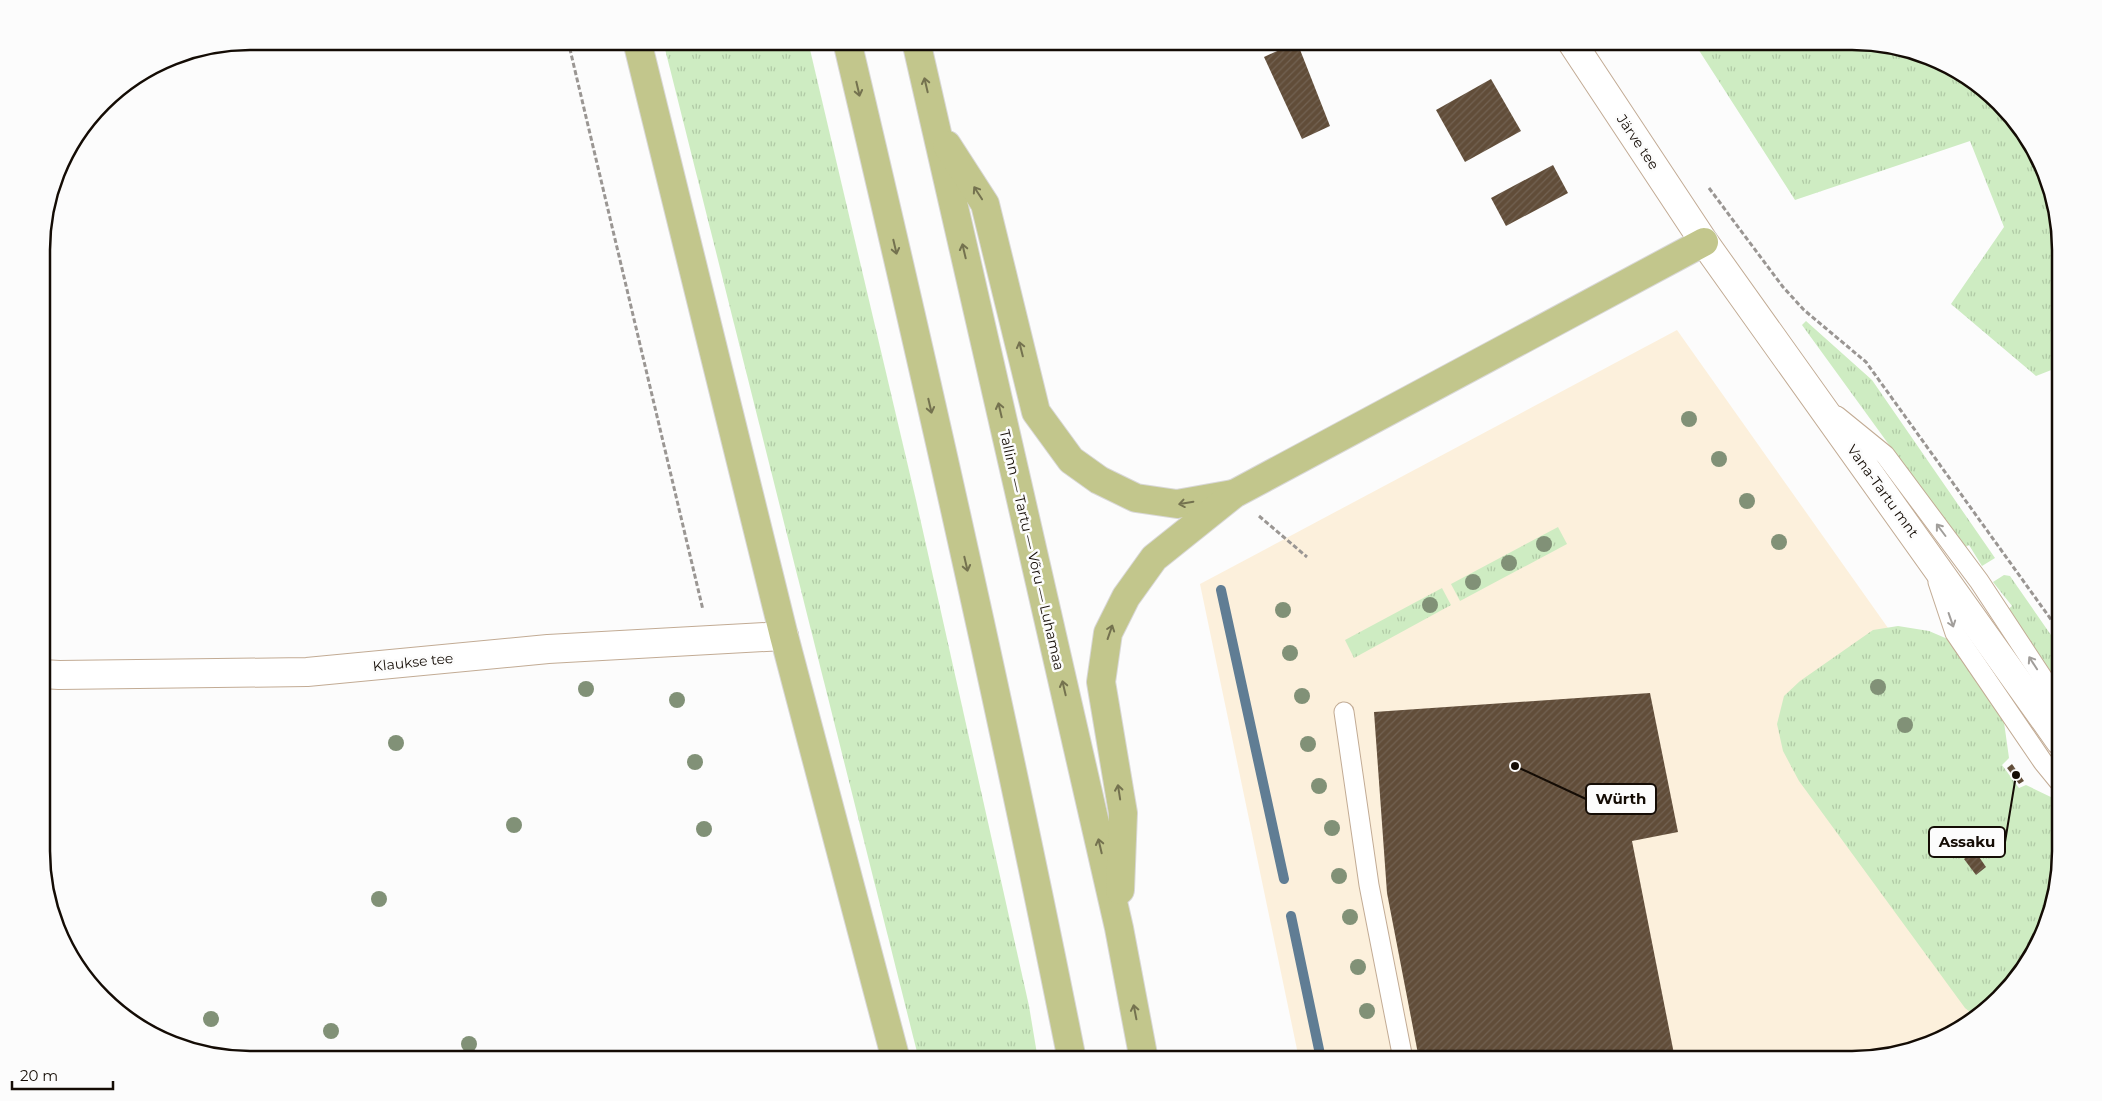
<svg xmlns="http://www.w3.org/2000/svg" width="2102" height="1101" viewBox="0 0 2102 1101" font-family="Montserrat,sans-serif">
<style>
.commercial{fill:#fcf0dc}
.grass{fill:url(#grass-tufts)}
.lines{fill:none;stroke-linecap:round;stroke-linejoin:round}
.stream{stroke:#607d94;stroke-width:10}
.building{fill:url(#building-hatch)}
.service-casing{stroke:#c2ab94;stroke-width:21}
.minor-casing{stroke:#c2ab94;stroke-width:30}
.tertiary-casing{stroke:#c2ab94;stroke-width:30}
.trunk-casing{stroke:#d9d8d7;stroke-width:30}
.path{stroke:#9a9693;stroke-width:3;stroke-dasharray:5 2.5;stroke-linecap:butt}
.service{stroke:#fff;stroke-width:19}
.minor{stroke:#fff;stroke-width:28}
.tertiary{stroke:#fff;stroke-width:28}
.trunk{stroke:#c2c68c;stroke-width:28}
.tree{fill:#819177}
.oneway{stroke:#74724f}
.oneway2{stroke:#a19e9b}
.labels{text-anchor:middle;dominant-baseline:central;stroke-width:5;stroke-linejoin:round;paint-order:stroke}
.street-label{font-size:14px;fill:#140c05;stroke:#fcfcfc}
.rim{fill:none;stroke:#140c05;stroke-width:2.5}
.leader{fill:none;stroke:#140c05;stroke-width:2}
.callout-dot{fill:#140c05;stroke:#fcfcfc;stroke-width:2}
.callout{fill:#fcfcfc;stroke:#140c05;stroke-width:2}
.callout-label{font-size:15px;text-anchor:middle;font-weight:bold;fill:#140c05}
</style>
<defs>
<pattern id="grass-tufts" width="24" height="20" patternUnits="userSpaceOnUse" patternTransform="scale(1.25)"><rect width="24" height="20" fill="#ceecc2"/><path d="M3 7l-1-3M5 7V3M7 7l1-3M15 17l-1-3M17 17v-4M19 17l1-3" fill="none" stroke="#b0c9a5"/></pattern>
<pattern id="building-hatch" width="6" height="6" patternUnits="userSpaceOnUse" patternTransform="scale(1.25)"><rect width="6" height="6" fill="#614d39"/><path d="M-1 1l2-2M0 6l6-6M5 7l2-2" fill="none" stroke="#726252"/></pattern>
</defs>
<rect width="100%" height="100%" fill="#fcfcfc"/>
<path class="commercial" d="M1677,330L1956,724L2039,943L2009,989L1968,1025L1919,1049L1865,1059H1299L1200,584Z"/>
<g class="grass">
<path d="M663,41H808L916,500L1029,1006L1038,1060H919Z"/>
<path d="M1693,41H1852L1944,63L1990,93L2025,134L2059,223V367L2036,376L1951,304L2004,227L1970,141L1795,200Z"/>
<path d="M1806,321L1872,380L1995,558L1982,566L1969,545L1964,548L1802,325Z"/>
<path d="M1558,527L1567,544L1460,601L1451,584Z"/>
<path d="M2004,575L2010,576L2060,648V688L2006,611L2012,606L1993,582Z"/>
<path d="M1442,588L1451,605L1354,658L1345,640Z"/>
<path d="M1898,626L1929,631L1950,640L2003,715L2009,758L2002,765L2019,788L2026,785L2055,799L2061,804V851L2039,943L2009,989L1976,1017L1965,1008L1799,781L1783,751L1777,724L1784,696L1800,681L1873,630Z"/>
</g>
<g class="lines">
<g class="stream">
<path d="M1221,590L1284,879"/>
<path d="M1291,916L1321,1059"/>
</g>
</g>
<g class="building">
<path d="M1297,42L1330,126L1302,139L1264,57Z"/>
<path d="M1491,79L1521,131L1465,162L1436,110Z"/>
<path d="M1553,165L1568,193L1506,226L1491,198Z"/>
<path d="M1650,693L1678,832L1632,841L1675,1059H1419L1387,893L1374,712Z"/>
<path d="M2012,764L2024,781L2019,784L2007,768Z"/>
<path d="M1975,851L1986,867L1976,875L1964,859Z"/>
</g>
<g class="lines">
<g class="service-casing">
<g id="service">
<path d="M1837,416L1885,455L1979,581L2060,704"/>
<path d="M1938,582L1955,633L2043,762L2061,784"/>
<path d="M1344,712L1369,885L1403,1059"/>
</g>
</g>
<g class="minor-casing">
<path id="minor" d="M43,674L59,675L307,672L548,649L784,636"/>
</g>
<g class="tertiary-casing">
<path id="tertiary" d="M1571,41L1704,242L2060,741"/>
</g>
<g class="trunk-casing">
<g id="trunk">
<path d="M637,41L784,636L896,1060"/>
<path d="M847,41C927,379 1004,719 1072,1060"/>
<path d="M916,41L1119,928L1144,1060"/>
<path d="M947,145L985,204L1036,412L1071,460L1099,480L1136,498L1177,504L1233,494"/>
<path d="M1120,890L1123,813L1101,682L1108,633L1126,597L1154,558L1234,494L1704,242"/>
</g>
</g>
<g class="path">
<path d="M568,41L703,610"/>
<path d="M1709,188L1783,287L1804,310L1866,362L2060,632"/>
<path d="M1259,516L1307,557"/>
</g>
<use href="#service" class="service"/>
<use href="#minor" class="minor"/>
<use href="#tertiary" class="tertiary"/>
<use href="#trunk" class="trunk"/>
</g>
<g class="tree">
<circle cx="1689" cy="419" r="8"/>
<circle cx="1719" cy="459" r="8"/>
<circle cx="1747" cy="501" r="8"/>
<circle cx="1779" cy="542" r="8"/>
<circle cx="1544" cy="544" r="8"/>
<circle cx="1509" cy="563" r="8"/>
<circle cx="1473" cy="582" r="8"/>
<circle cx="1430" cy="605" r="8"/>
<circle cx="1283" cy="610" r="8"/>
<circle cx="1290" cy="653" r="8"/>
<circle cx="1878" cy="687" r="8"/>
<circle cx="586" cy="689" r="8"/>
<circle cx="1302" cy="696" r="8"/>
<circle cx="677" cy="700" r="8"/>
<circle cx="1905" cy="725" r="8"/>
<circle cx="396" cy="743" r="8"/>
<circle cx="1308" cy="744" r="8"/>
<circle cx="695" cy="762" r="8"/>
<circle cx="1319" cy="786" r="8"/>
<circle cx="514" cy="825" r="8"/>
<circle cx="1332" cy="828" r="8"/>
<circle cx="704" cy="829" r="8"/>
<circle cx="1339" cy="876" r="8"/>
<circle cx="379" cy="899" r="8"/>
<circle cx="1350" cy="917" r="8"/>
<circle cx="1358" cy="967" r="8"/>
<circle cx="1367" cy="1011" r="8"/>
<circle cx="211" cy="1019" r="8"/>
<circle cx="331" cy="1031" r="8"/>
<circle cx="469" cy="1044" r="8"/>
</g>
<defs><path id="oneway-shaft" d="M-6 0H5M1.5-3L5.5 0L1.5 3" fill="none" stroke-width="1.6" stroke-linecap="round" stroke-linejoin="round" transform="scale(1.25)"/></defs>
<g class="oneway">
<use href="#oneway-shaft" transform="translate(926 85) rotate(-103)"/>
<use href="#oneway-shaft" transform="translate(858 89) rotate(77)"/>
<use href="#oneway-shaft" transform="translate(978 193) rotate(-123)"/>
<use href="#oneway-shaft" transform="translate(895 247) rotate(77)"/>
<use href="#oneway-shaft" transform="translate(964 251) rotate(-103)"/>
<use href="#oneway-shaft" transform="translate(1021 349) rotate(-104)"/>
<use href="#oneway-shaft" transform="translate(930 406) rotate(77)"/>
<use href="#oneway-shaft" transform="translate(1000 410) rotate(-103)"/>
<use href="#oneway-shaft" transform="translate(1186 503) rotate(170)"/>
<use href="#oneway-shaft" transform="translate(966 564) rotate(77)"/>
<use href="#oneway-shaft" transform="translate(1110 632) rotate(-71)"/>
<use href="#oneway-shaft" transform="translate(1064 688) rotate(-103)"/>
<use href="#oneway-shaft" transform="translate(1119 792) rotate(-99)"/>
<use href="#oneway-shaft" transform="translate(1100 846) rotate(-103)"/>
<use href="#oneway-shaft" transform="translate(1135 1012) rotate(-101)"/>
</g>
<g class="oneway2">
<use href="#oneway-shaft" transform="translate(1941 530) rotate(-127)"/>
<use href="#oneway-shaft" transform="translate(1951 620) rotate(71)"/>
<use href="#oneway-shaft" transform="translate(2033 663) rotate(-123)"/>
</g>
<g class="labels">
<g class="street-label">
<text transform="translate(1638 142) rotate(56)">Järve tee</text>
<text transform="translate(1883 491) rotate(54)">Vana-Tartu mnt</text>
<text transform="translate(1032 550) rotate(77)">Tallinn — Tartu — Võru — Luhamaa</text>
<text transform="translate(413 662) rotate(-6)">Klaukse tee</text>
</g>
</g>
<path d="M0 0H2102V1101H0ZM250 50H1852A200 200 0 0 1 2052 250V851A200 200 0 0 1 1852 1051H250A200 200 0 0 1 50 851V250A200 200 0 0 1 250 50Z" fill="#fcfcfc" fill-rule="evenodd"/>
<path class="rim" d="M250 50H1852A200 200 0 0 1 2052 250V851A200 200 0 0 1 1852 1051H250A200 200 0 0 1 50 851V250A200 200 0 0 1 250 50Z"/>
<path class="leader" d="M1515 766L1586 799M2016 775L2005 842"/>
<g class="callout-dot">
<circle cx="1515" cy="766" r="5"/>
<circle cx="2016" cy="775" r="5"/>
</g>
<g class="callout">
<rect x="1586" y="784" width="70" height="30" rx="5"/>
<rect x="1929" y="827" width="76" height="30" rx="5"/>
</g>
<g class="callout-label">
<text x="1621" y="804">Würth</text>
<text x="1967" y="847">Assaku</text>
</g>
<path d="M12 1081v8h101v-8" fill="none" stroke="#140c05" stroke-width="2.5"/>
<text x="20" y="1081" font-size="15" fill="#140c05" stroke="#fcfcfc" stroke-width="4" paint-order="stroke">20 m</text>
</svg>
